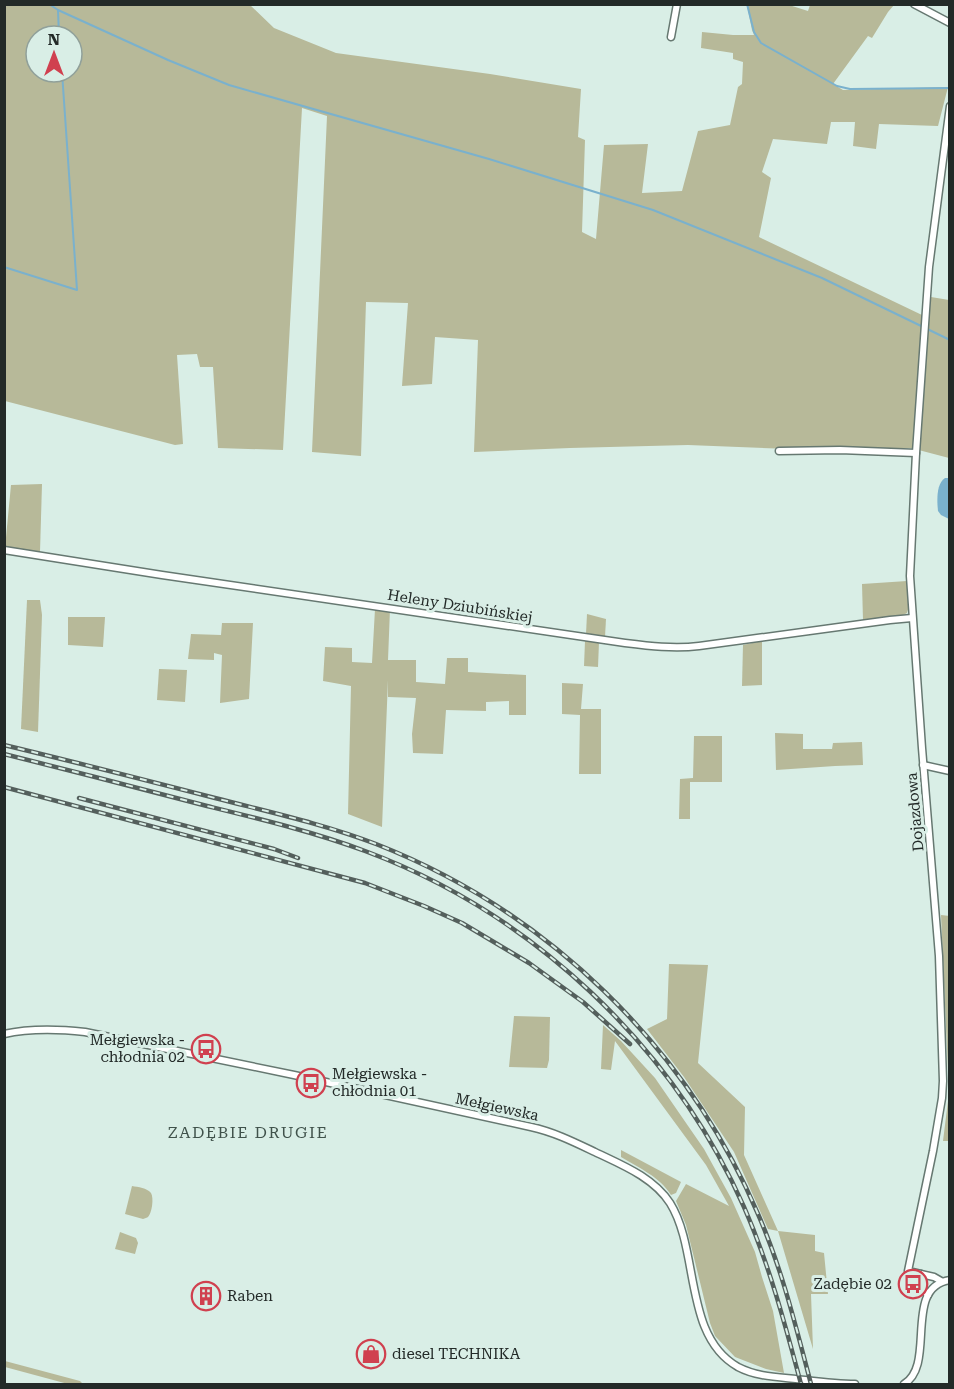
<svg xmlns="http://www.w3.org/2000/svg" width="954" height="1389" viewBox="0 0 954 1389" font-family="'Roboto Serif',serif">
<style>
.green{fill:#b7b999;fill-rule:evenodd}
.water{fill:#7ab1cd}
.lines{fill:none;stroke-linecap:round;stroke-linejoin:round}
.stream{stroke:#7ab1cd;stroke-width:2}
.street-casing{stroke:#667871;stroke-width:9}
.street{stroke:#fff;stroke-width:6}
.rail-casing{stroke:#545f5c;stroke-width:4.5}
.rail{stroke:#d9eee6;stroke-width:2;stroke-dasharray:7;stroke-linecap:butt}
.labels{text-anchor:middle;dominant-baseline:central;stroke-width:6;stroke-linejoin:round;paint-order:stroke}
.street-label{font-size:15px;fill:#232a28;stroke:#d9eee6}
.poi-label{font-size:15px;fill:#232a28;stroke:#d9eee6;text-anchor:start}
.neighbourhood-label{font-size:16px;letter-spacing:1.5px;fill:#40524b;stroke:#d9eee6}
</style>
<rect width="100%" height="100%" fill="#d9eee6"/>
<g class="green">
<path d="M4,5H250L274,28L336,53L490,74L581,89L578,137L585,140L582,232L596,239L604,145L648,144L642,193L682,191L698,131L730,125L738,87L742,84L743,62L733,59V53L701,48L702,32L733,35H754L752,30L747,5H789L808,11L810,5H894L888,12L872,38L868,36L833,84L843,90L948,87L938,126L879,124L876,149L853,146L855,122H831L827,144L773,139L762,172L771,178L759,237L922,315L929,316L931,297L949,300V458L911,448L790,449L688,445L570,448L474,452L478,340L435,337L432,384L402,386L408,303L366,302L361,456L312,452L327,116L302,108L283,450L218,448L213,367H200L197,354L177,355L183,444L175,445L5,401ZM36,36H72V72H36Z"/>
<path d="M42,484L40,552L5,548L11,485Z"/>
<path d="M907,581L909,606L907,613L901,616L863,620L862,584Z"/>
<path d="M27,600H40L42,615L38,732L21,729Z"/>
<path d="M375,609H390L388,660H416V682L445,684L447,658H468V672L526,675V715H509V701L486,702V711L446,710L443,754L413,753L412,734L416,698L388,697V680L382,827L348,814L351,686L323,681L325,647L352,648V662L372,663Z"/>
<path d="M587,614L606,619L605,637L586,634Z"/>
<path d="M68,617H105L103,647L68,645Z"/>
<path d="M222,623H253L249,699L220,703L222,655L214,653V660L188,659L191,634L221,635Z"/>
<path d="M585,641L599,642L598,667L584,666Z"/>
<path d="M762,641V685L742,686L743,645Z"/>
<path d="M159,669L187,670L185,702L157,700Z"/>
<path d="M562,683L583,684L581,709H601V774H579L580,715L562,714Z"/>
<path d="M775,733L803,734V749H832L833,743L862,742L863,765L835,766L776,770Z"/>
<path d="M694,736H722V782H690V819H679L680,779L693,778Z"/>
<path d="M941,915L950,916L949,1141H943L949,1093Z"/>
<path d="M669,964L708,965L698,1063L745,1107L744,1155L778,1231L815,1235V1251L824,1253L828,1294H811L813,1349L778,1231L768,1229L734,1152L684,1077L647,1029L667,1019Z"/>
<path d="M514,1016L550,1017L549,1060L547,1068L509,1067Z"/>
<path d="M603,1025L621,1041L655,1078L704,1149L731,1198L755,1252L762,1277L773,1311L784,1373L766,1369L735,1357L715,1336L710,1323L686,1225L676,1201L686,1184L729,1206L706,1165L615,1041L611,1070L601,1069Z"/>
<path d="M621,1150L681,1182L676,1193L671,1195C660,1177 639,1168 621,1157Z"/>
<path d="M132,1186C138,1187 147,1188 151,1193C154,1198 152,1213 148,1217C147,1218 145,1218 143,1219L125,1214Z"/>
<path d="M120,1232L136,1238L138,1243L135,1254L115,1249Z"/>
<path d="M5,1361L80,1381L83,1384H68L5,1367Z"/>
</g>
<path class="water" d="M945,478H949V519L941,515L938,511C937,501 936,484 945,478Z"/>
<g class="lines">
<g class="stream">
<path d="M49,4L58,10"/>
<path d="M747,4L754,32L761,43L837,86L850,89L950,88"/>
<path d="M59,36L58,10L168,60L229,85L489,159L653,210L822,278L950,340"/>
<path d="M4,267L77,290L62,72"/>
</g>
<g class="street-casing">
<g id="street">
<path d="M914,4L950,23"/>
<path d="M671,37L677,4"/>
<path d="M779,451L840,450L916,453"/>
<path d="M4,550L162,575L625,643C649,646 674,649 699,646L890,620L912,618"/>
<path d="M923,765L950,771"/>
<path d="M4,1034C31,1028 58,1029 85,1032L294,1075L531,1127C554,1132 574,1142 595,1152C622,1165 653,1177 670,1203C700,1251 683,1336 738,1367C759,1378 783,1377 805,1380C822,1382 839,1384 855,1384"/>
<path d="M921,1274L919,1284L928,1295"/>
<path d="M941,1281L934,1277L908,1271L933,1151L942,1098L943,1081L939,956L922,748L910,576L916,453L929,267L950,106"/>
<path d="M904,1384C937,1365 902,1287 950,1280"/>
</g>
</g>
<use href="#street" class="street"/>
<g class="rail-casing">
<g id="rail">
<path d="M4,745C75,762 145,780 215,798C269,812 324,824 376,844C547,911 686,1046 758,1214C782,1269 796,1327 811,1384"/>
<path d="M4,754C72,771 139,788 207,806C260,819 314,832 365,851C532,913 672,1045 744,1207C769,1264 785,1324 801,1384"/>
<path d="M4,787L365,883L424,906L462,923L529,963L583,1002L630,1044"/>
<path d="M79,798L274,849L298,858"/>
</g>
</g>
<use href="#rail" class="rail"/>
</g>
<defs>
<g id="bus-ring" transform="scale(1.5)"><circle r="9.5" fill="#d9eee6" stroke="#d0404f" stroke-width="1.5"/><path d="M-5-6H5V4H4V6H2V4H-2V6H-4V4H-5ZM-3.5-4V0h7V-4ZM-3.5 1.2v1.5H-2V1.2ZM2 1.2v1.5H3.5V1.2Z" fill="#d0404f"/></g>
<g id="building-ring" transform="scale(1.5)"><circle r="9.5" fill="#d9eee6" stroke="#d0404f" stroke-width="1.5"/><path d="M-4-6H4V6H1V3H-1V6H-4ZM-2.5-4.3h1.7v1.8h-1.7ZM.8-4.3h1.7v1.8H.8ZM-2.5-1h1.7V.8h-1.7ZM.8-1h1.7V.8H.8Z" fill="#d0404f"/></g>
<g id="shop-ring" transform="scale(1.5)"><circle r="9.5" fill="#d9eee6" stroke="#d0404f" stroke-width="1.5"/><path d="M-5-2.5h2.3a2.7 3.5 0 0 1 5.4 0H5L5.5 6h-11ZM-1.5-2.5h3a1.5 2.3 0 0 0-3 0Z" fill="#d0404f"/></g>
</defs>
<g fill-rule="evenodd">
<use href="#bus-ring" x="206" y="1049"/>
<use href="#bus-ring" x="311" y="1083"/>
<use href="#bus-ring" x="913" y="1284"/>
<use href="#building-ring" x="206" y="1296"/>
<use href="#shop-ring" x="371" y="1354"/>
</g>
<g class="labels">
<g class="street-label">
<text transform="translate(460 606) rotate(9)">Heleny Dziubińskiej</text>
<text transform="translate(915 812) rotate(-95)">Dojazdowa</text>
<text transform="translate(497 1107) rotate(12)">Mełgiewska</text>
</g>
<g class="poi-label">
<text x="185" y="1040" text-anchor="end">Mełgiewska -<tspan x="185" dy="17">chłodnia 02</tspan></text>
<text x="332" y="1074">Mełgiewska -<tspan x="332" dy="17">chłodnia 01</tspan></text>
<text x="892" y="1284" text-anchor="end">Zadębie 02</text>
<text x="227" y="1296">Raben</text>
<text x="392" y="1354">diesel TECHNIKA</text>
</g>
<g class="neighbourhood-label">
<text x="248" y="1132">ZADĘBIE DRUGIE</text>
</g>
</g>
<rect width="954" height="1389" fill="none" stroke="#232a28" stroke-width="12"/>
<g transform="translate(54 54)"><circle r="28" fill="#d9eee6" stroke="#90a09a" stroke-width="1.5"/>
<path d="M0-4.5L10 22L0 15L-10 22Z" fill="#d0404f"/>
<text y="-9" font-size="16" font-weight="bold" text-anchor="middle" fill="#232a28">N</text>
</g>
</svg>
